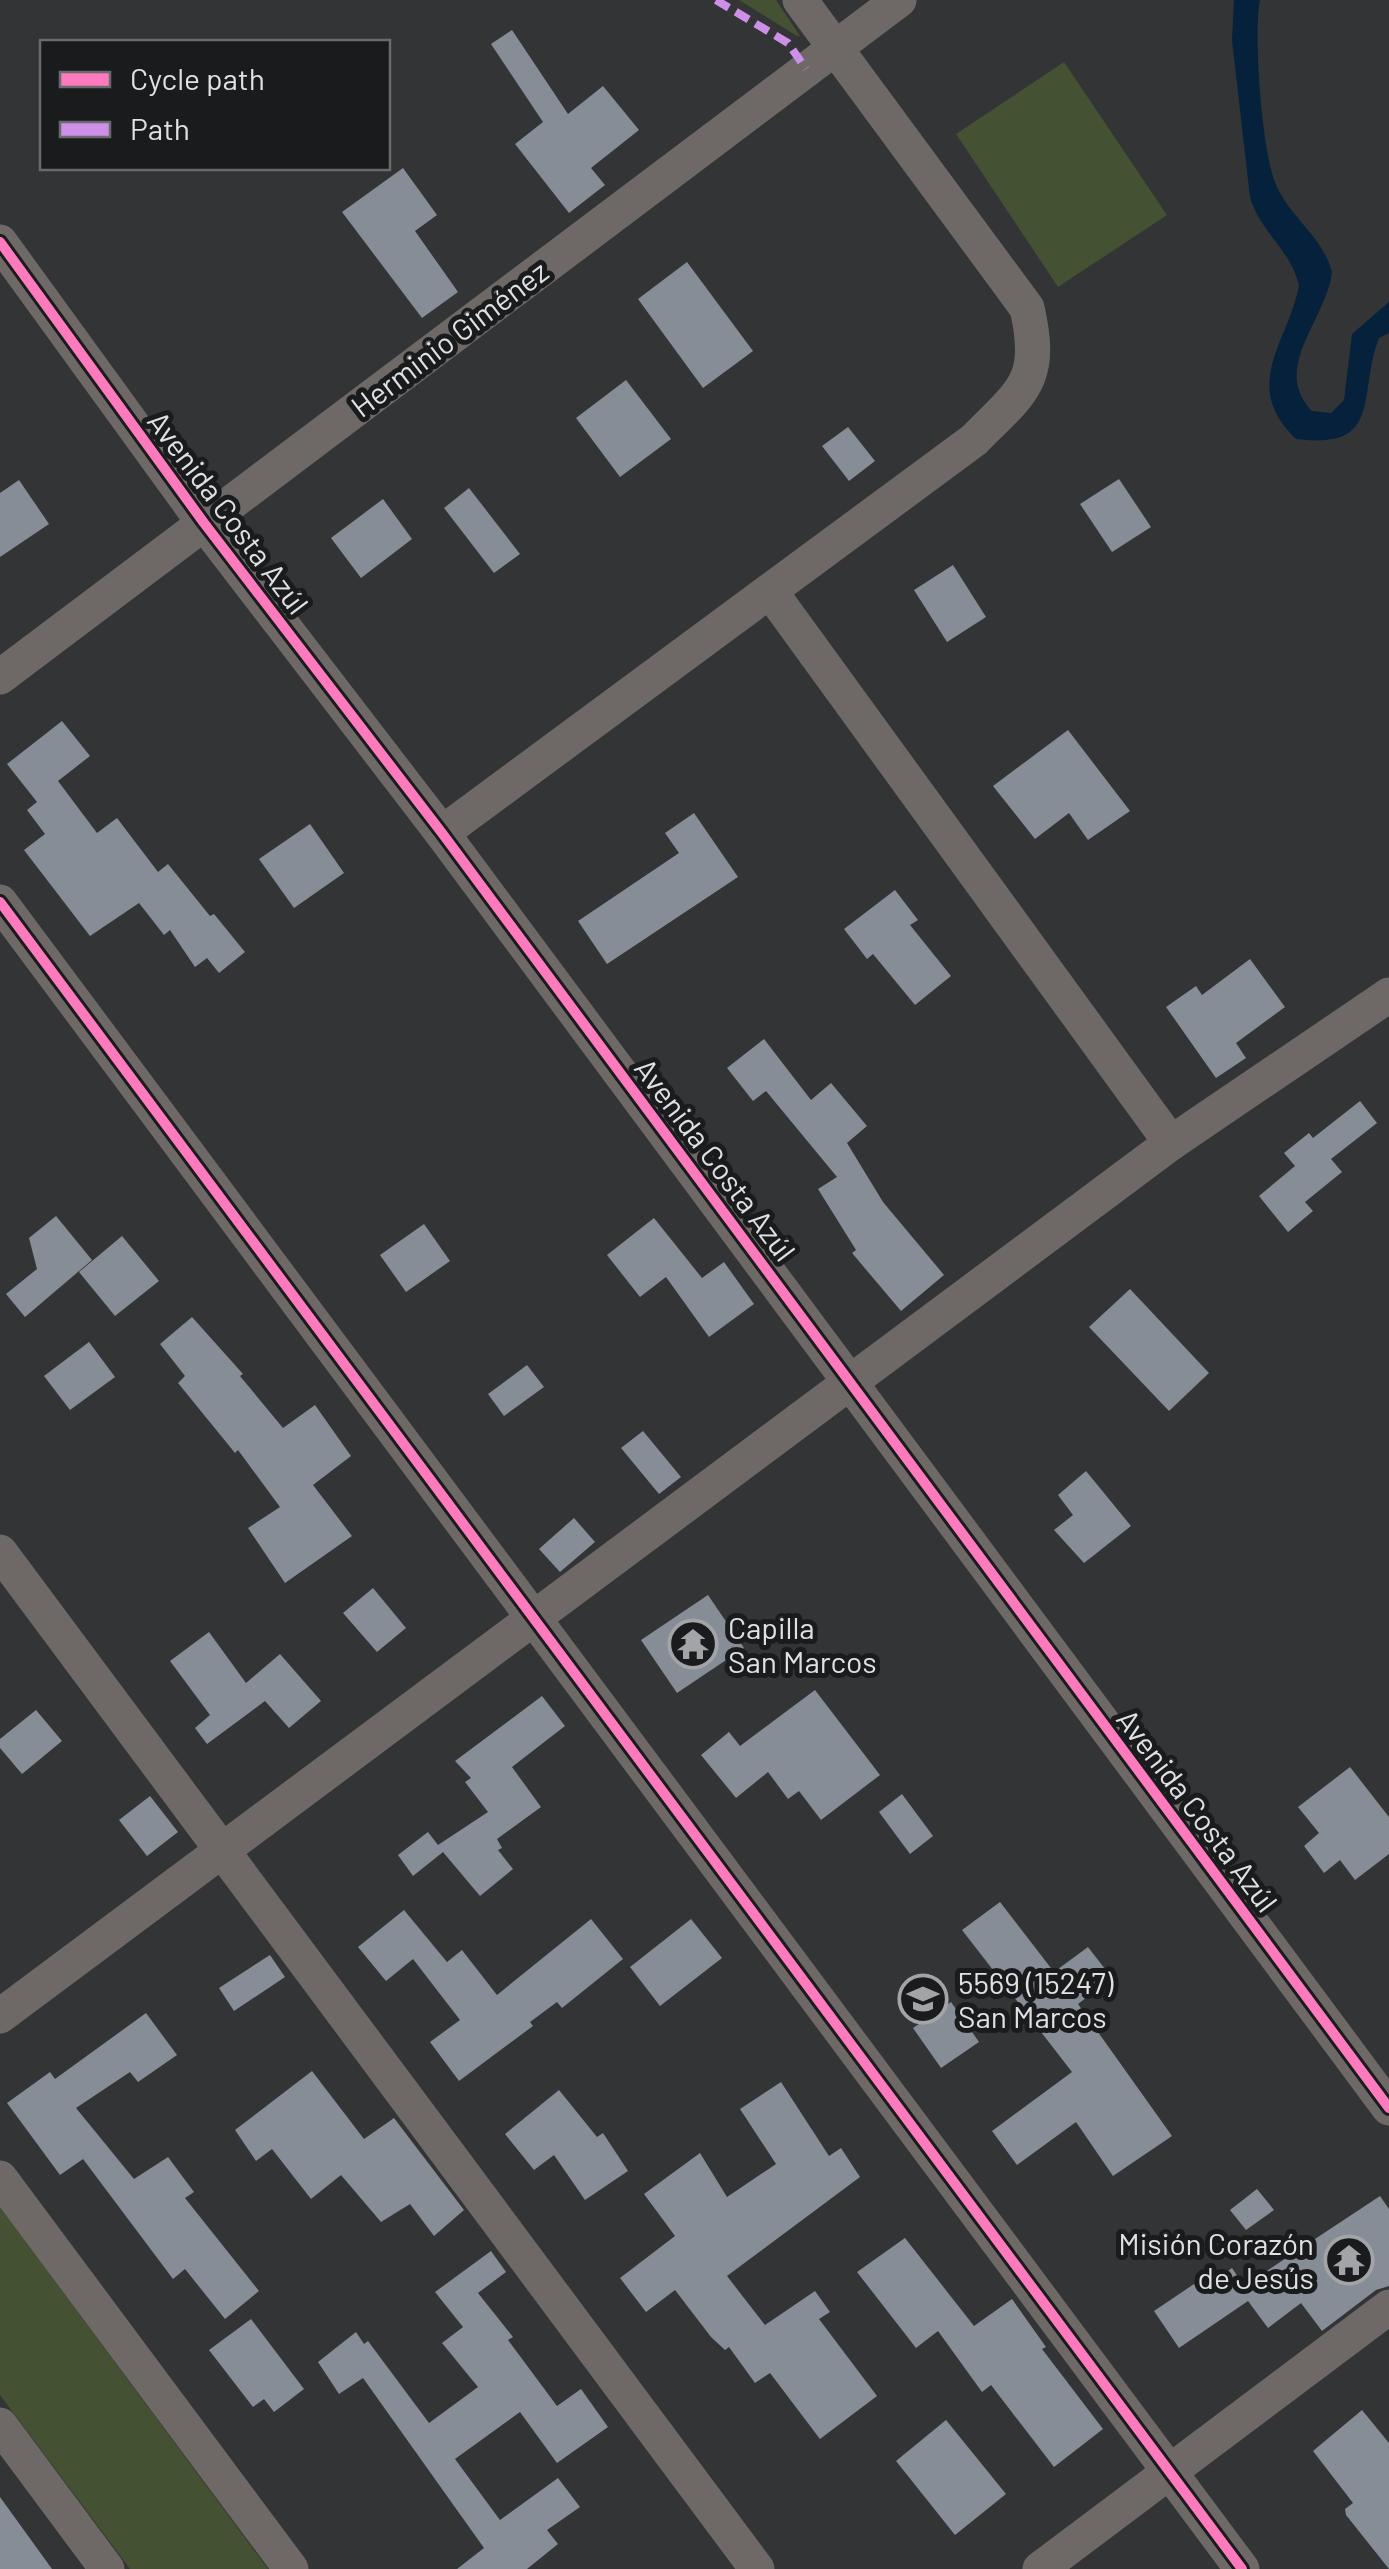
<svg xmlns="http://www.w3.org/2000/svg" width="1389" height="2569" viewBox="0 0 1389 2569" font-family="Barlow,sans-serif">
<style>
.green{fill:#445132}
.water{fill:#05213c}
.building{fill:#878d96}
.lines{fill:none;stroke-linecap:round;stroke-linejoin:round}
.minor{stroke:#6e6966;stroke-width:35}
.quiet{stroke:#ce8fe9;stroke-width:8;stroke-dasharray:15 8;stroke-linecap:butt}
.cycleway-casing{stroke:#1a1b1d;stroke-width:16}
.cycleway{stroke:#fd7abc;stroke-width:10}
.labels{text-anchor:middle;dominant-baseline:central;stroke-width:10;stroke-linejoin:round;paint-order:stroke}
.street-label{font-size:30px;fill:#e0e1e4;stroke:#1a1b1d}
.poi-label{font-size:30px;fill:#e0e1e4;stroke:#1a1b1d;text-anchor:start}
</style>
<rect width="100%" height="100%" fill="#323436"/>
<g class="green">
<path d="M739,0H776L800,36H797Z"/>
<path d="M1064,62L1167,215L1058,287L956,134Z"/>
<path d="M0,2207L268,2569H130L0,2395Z"/>
</g>
<path class="water" d="M1234,0H1260C1253,34 1262,157 1277,187C1292,219 1322,236 1332,272C1327,319 1270,368 1312,411L1331,413L1344,400L1352,334L1389,302V333L1379,338C1357,395 1384,450 1296,439C1240,386 1288,342 1299,286C1292,251 1260,232 1250,197L1232,40Z"/>
<g class="building">
<path d="M512,30L568,114L603,86L639,130L591,168L605,185L569,213L515,144L543,122L491,44Z"/>
<path d="M403,168L437,215L415,231L458,292L422,318L342,212Z"/>
<path d="M687,262L753,351L703,388L638,299Z"/>
<path d="M626,380L671,439L620,477L576,418Z"/>
<path d="M848,427L875,461L849,481L822,446Z"/>
<path d="M1119,479L1151,527L1112,552L1080,504Z"/>
<path d="M19,480L49,524L0,557V493Z"/>
<path d="M469,488L520,554L494,573L444,508Z"/>
<path d="M383,499L412,539L361,578L331,538Z"/>
<path d="M953,565L986,617L947,642L914,590Z"/>
<path d="M62,721L90,756L58,781L97,833L117,818L158,872L168,864L210,916L214,914L245,952L219,973L207,958L195,967L170,930L164,935L139,903L90,936L24,850L45,834L27,810L37,802L7,764Z"/>
<path d="M1068,730L1130,811L1088,840L1069,813L1035,839L993,786Z"/>
<path d="M694,813L738,877L607,964L578,921L679,853L665,833Z"/>
<path d="M310,824L344,873L294,908L259,859Z"/>
<path d="M895,890L918,920L910,925L951,976L915,1005L873,954L867,959L844,929Z"/>
<path d="M1250,959L1285,1007L1236,1043L1246,1058L1216,1078L1166,1007L1196,986L1202,995Z"/>
<path d="M764,1039L811,1100L831,1083L867,1126L847,1143L883,1202L944,1275L901,1311L852,1253L856,1250L818,1189L837,1177L766,1091L753,1101L727,1068Z"/>
<path d="M1360,1101L1377,1123L1331,1159L1342,1172L1305,1202L1313,1211L1288,1232L1259,1196L1295,1166L1284,1153L1309,1133L1313,1138Z"/>
<path d="M56,1216L92,1260L25,1317L6,1294L37,1269L29,1238Z"/>
<path d="M654,1218L702,1278L724,1262L754,1304L709,1337L666,1277L640,1297L607,1255Z"/>
<path d="M424,1224L450,1261L406,1292L380,1255Z"/>
<path d="M122,1236L159,1281L115,1316L79,1272Z"/>
<path d="M1130,1289L1209,1373L1169,1411L1089,1327Z"/>
<path d="M192,1317L243,1374L240,1376L283,1428L315,1405L351,1456L313,1485L352,1536L285,1583L248,1528L280,1507L238,1450L235,1453L178,1383L185,1376L160,1344Z"/>
<path d="M89,1342L115,1377L70,1410L44,1376Z"/>
<path d="M527,1365L544,1387L504,1416L488,1394Z"/>
<path d="M643,1431L681,1477L659,1494L621,1448Z"/>
<path d="M1086,1471L1131,1526L1084,1563L1054,1530L1073,1515L1058,1495Z"/>
<path d="M574,1518L595,1542L560,1572L539,1549Z"/>
<path d="M373,1588L406,1628L377,1652L343,1613Z"/>
<path d="M708,1595L744,1648L677,1693L641,1640Z"/>
<path d="M209,1632L246,1683L280,1654L321,1701L289,1728L265,1701L207,1744L195,1728L210,1715L170,1661Z"/>
<path d="M815,1690L880,1775L821,1820L799,1791L788,1799L768,1772L736,1798L701,1755L729,1732L740,1746Z"/>
<path d="M542,1696L565,1726L512,1767L541,1807L497,1839L502,1848L498,1850L513,1869L480,1896L443,1852L413,1876L398,1855L428,1832L438,1845L488,1812L465,1782L471,1778L455,1761Z"/>
<path d="M36,1710L62,1741L22,1774L0,1748V1739Z"/>
<path d="M1350,1767L1389,1817V1854L1355,1880L1340,1860L1324,1873L1304,1846L1319,1833L1298,1807Z"/>
<path d="M902,1794L933,1836L910,1854L879,1812Z"/>
<path d="M150,1796L178,1832L147,1856L119,1820Z"/>
<path d="M1000,1902L1054,1972L1088,1947L1112,1978L1078,2004L1172,2136L1113,2176L1076,2122L1017,2165L992,2131L1072,2072L962,1930Z"/>
<path d="M404,1910L447,1962L462,1950L497,1995L591,1919L623,1959L562,2008L557,2002L530,2022L533,2026L459,2081L430,2042L460,2020L413,1959L386,1981L358,1947Z"/>
<path d="M691,1919L722,1958L660,2006L630,1967Z"/>
<path d="M270,1955L285,1977L234,2011L219,1988Z"/>
<path d="M951,2002L979,2042L941,2068L913,2028Z"/>
<path d="M146,2013L177,2055L138,2082L130,2072L76,2108L134,2179L168,2157L194,2192L185,2198L259,2291L225,2319L185,2269L173,2279L83,2159L60,2175L7,2103L50,2072L55,2079Z"/>
<path d="M312,2071L364,2139L394,2118L464,2210L434,2236L410,2204L381,2222L341,2175L311,2199L272,2149L256,2161L235,2130Z"/>
<path d="M781,2082L829,2156L841,2148L860,2177L727,2276L765,2325L815,2291L830,2312L819,2319L877,2396L820,2439L770,2373L755,2383L729,2347L725,2350L711,2337L675,2290L646,2312L620,2278L675,2236L644,2194L700,2153L727,2197L776,2164L740,2109Z"/>
<path d="M559,2090L597,2137L603,2133L628,2171L585,2200L554,2155L534,2170L505,2134Z"/>
<path d="M1257,2189L1274,2210L1246,2230L1230,2210Z"/>
<path d="M1380,2196L1389,2209V2286L1376,2290L1322,2331L1301,2303L1268,2328L1248,2301L1179,2348L1154,2311L1194,2284L1200,2292L1232,2268L1244,2286Z"/>
<path d="M905,2238L974,2326L1012,2299L1046,2347L1042,2349L1103,2429L1054,2467L991,2385L982,2392L938,2331L916,2348L857,2272Z"/>
<path d="M491,2251L506,2272L478,2293L513,2337L508,2340L557,2406L581,2389L608,2427L557,2463L520,2412L455,2459L500,2520L558,2478L580,2507L547,2530L558,2544L527,2569H457L484,2548L363,2378L339,2394L318,2362L356,2332L364,2344L368,2341L429,2423L478,2387L442,2343L463,2327L435,2292Z"/>
<path d="M251,2319L304,2389L274,2412L264,2399L253,2407L209,2350Z"/>
<path d="M1362,2410L1389,2443V2569L1346,2515L1345,2509L1353,2503L1313,2451Z"/>
<path d="M946,2420L1006,2494L955,2535L896,2461Z"/>
<path d="M0,2497L52,2569H0Z"/>
</g>
<g class="lines">
<g class="minor">
<path d="M0,242L204,523L442,833L1389,2108"/>
<path d="M770,591L1171,1143"/>
<path d="M0,677L899,0"/>
<path d="M442,833L974,440C1022,391 1044,382 1027,308L800,0"/>
<path d="M0,902L1242,2569"/>
<path d="M0,1552L757,2569"/>
<path d="M0,2016L1171,1143L1389,995"/>
<path d="M0,2178L291,2569"/>
<path d="M0,2425L107,2569"/>
<path d="M1040,2569L1389,2307"/>
</g>
<path class="quiet" d="M716,0L788,43L806,69"/>
<g class="cycleway-casing">
<g id="cycleway">
<path d="M0,242L204,523L442,833L1389,2108"/>
<path d="M0,902L1242,2569"/>
</g>
</g>
<use href="#cycleway" class="cycleway"/>
</g>
<defs>
<g id="temple-ring" transform="scale(2.5)"><circle r="9.5" fill="#1a1b1d" stroke="#a3a4a7" stroke-width="1.5"/><path d="M0-6L5-2H3V0L6.5 2.5H4V6H1.5V3h-3V6H-4V2.5H-6.5L-3 0V-2H-5Z" fill="#a3a4a7"/></g>
<g id="school-ring" transform="scale(2.5)"><circle r="9.5" fill="#1a1b1d" stroke="#a3a4a7" stroke-width="1.5"/><path d="M0-5L7-2L0 1L-7-2ZM-4 1L0 2.5L4 1V4Q0 6-4 4Z" fill="#a3a4a7"/></g>
</defs>
<g fill-rule="evenodd">
<use href="#temple-ring" x="693" y="1644"/>
<use href="#school-ring" x="923" y="1999"/>
<use href="#temple-ring" x="1349" y="2260"/>
</g>
<g class="labels">
<g class="street-label">
<text transform="translate(449 338) rotate(-37)">Herminio Giménez</text>
<text transform="translate(229 512) rotate(53)">Avenida Costa Azúl</text>
<text transform="translate(716 1159) rotate(53)">Avenida Costa Azúl</text>
<text transform="translate(1198 1810) rotate(53)">Avenida Costa Azúl</text>
</g>
<g class="poi-label">
<text x="728" y="1627">Capilla<tspan x="728" dy="34">San Marcos</tspan></text>
<text x="958" y="1982">5569 (15247)<tspan x="958" dy="34">San Marcos</tspan></text>
<text x="1314" y="2243" text-anchor="end">Misión Corazón<tspan x="1314" dy="34">de Jesús</tspan></text>
</g>
</g>
<rect x="40" y="40" width="350" height="130" fill="#1a1b1d" stroke="#696a6d" stroke-width="2.5"/>
<rect x="60" y="72" width="50" height="15" fill="#fd7abc" stroke="#696a6d" stroke-width="2.5"/>
<text x="130" y="90" font-size="30" fill="#e0e1e4">Cycle path</text>
<rect x="60" y="122" width="50" height="15" fill="#ce8fe9" stroke="#696a6d" stroke-width="2.5"/>
<text x="130" y="140" font-size="30" fill="#e0e1e4">Path</text>
</svg>
